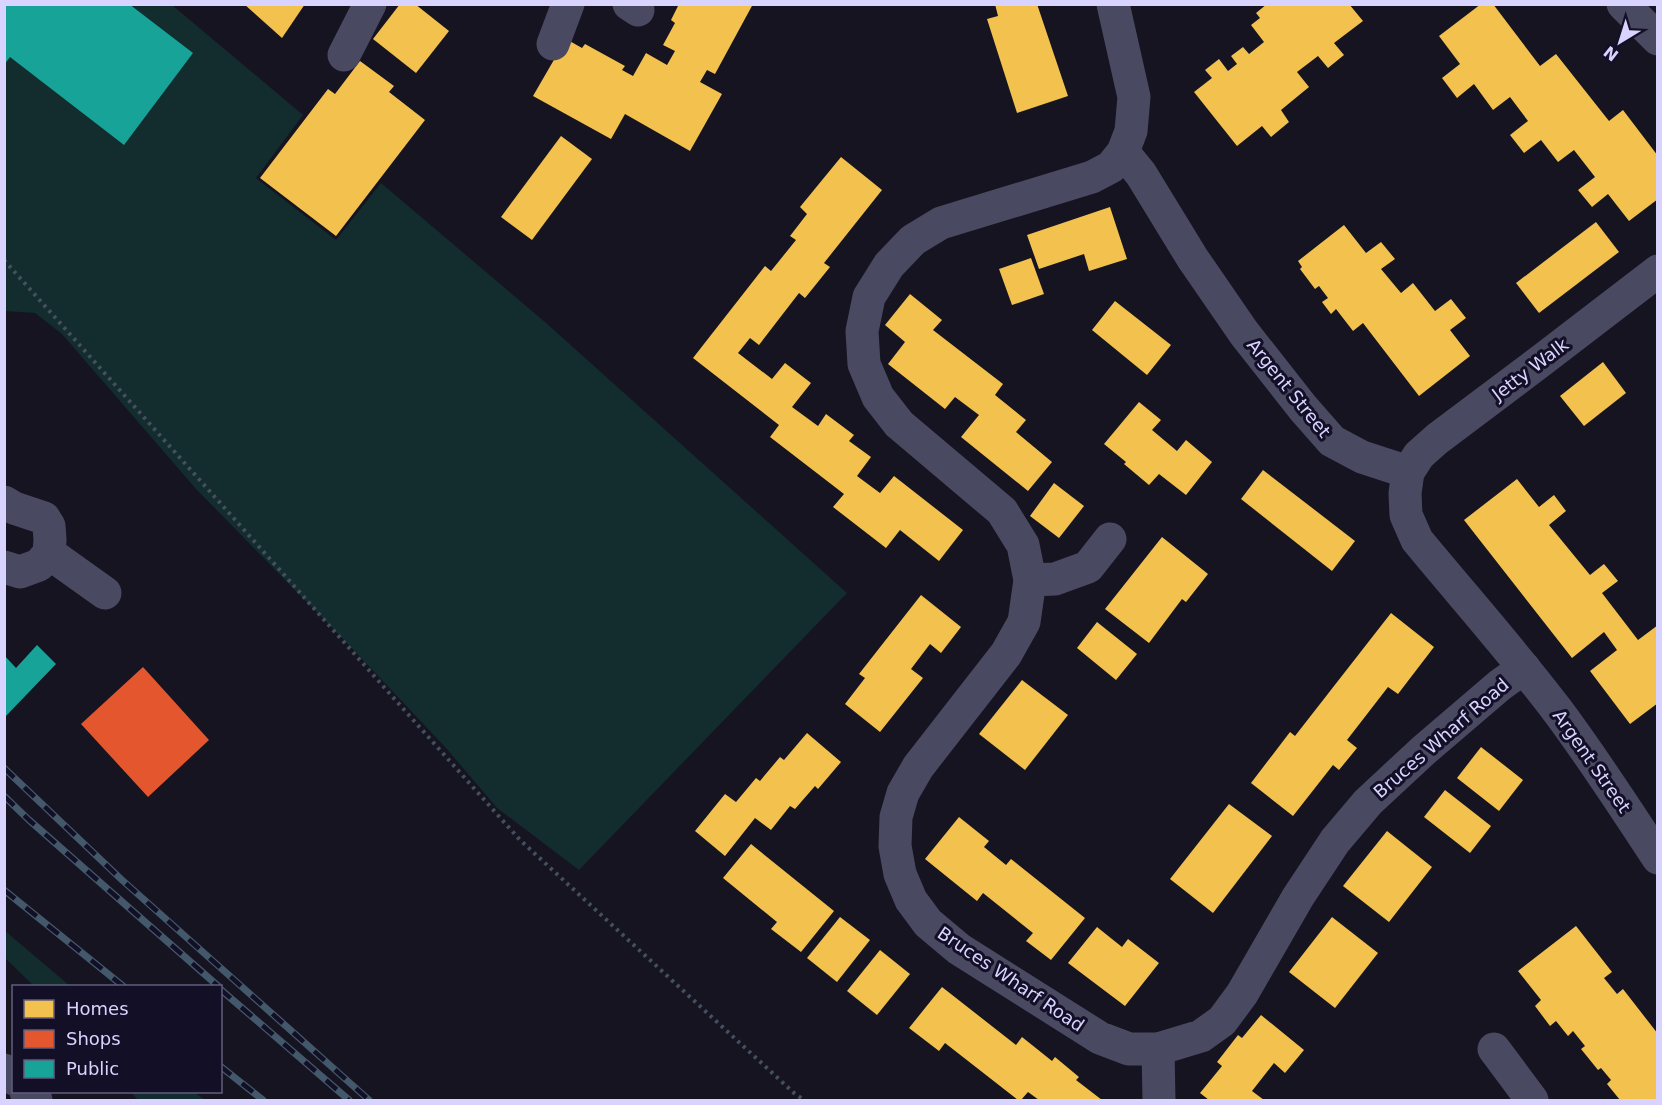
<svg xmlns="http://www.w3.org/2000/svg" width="1662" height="1105" viewBox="0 0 1662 1105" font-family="'DejaVu Sans',sans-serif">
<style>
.green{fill:#132c2d}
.homes{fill:#f2c14e}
.shops{fill:#e4572e}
.public{fill:#17a398}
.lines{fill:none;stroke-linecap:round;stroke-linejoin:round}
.path{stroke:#44505f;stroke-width:4;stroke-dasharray:3 4.5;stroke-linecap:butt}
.minor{stroke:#4a4962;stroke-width:33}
.rail-casing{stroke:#43596b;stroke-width:7}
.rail{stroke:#130f26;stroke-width:4.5;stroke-dasharray:14;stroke-linecap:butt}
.labels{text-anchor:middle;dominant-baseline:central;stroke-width:6;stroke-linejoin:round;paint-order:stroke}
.street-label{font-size:18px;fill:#d9d4ff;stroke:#130f26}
</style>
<rect width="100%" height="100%" fill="#161421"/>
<g class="green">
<path d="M4,5H172L303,115L256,178L336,240L381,183L545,322L847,593L579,870L497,808L446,748L346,642L196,489L62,334L35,313L5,311Z"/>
<path d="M5,931L70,986H34L5,958Z"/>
<path d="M131,1092H194L205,1100H138Z"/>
</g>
<g class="homes">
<path d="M244,4H305L282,38Z"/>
<path d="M400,4H415L449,31L416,73L373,39Z"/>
<path d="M679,4H753L715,74L707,70L700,82L722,94L690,151L625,114L611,139L533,96L566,39L582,48L585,44L625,66L622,70L633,76L646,53L667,65L675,51L663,45L675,23L671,20Z"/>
<path d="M995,4H1037L1068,96L1017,113L987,19L998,16Z"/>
<path d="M1267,4H1349L1363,21L1334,43L1344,55L1328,68L1318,56L1297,72L1309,87L1281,110L1289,122L1271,137L1262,126L1237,146L1194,92L1212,78L1205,70L1219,59L1228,71L1237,64L1231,56L1243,47L1249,54L1264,42L1251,25L1260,18L1256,13Z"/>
<path d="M1481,4H1493L1540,66L1556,54L1609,121L1623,110L1658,156V199L1629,221L1608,194L1592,207L1578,190L1595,177L1574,150L1558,162L1541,140L1524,153L1510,135L1528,121L1510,97L1493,110L1474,84L1457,98L1442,78L1460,64L1439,36Z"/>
<path d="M360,61L394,86L389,92L425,120L336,236L260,178L328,89L335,94Z"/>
<path d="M561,136L592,159L532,240L501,217Z"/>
<path d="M841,157L882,190L824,263L830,267L805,298L799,293L759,345L750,338L738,353L772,379L785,363L811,383L792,407L818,426L826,414L854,435L849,441L871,457L857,476L880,493L894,476L963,530L939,561L900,530L886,548L833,507L844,494L770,437L779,425L693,358L765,266L771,271L796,240L790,236L807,214L800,207Z"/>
<path d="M1110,207L1127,259L1089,271L1084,254L1039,269L1027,235Z"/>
<path d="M1596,222L1619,252L1539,313L1516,283Z"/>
<path d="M1344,225L1366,253L1381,242L1395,259L1381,269L1401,293L1413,283L1435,311L1451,299L1466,318L1450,330L1470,356L1419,396L1363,323L1353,331L1336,309L1331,314L1322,302L1328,298L1319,286L1315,289L1300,269L1302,267L1298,261Z"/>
<path d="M1031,258L1044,294L1012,305L999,269Z"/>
<path d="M910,294L942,320L933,330L1003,384L995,395L1026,420L1016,432L1052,462L1028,491L961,437L979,415L955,397L945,409L888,364L905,342L885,325Z"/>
<path d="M1115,301L1171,345L1147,375L1092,330Z"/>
<path d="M1603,362L1626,393L1584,426L1560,396Z"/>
<path d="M1139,402L1161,420L1152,430L1177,451L1186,440L1212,462L1186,495L1159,474L1149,485L1124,464L1126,462L1104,444Z"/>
<path d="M1263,470L1355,541L1332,571L1241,499Z"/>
<path d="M1517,479L1539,507L1554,495L1566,511L1549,525L1590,575L1604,564L1618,581L1602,593L1638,640L1658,625V703L1630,724L1590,671L1617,650L1604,632L1572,658L1464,520Z"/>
<path d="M1054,483L1084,506L1059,538L1030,516Z"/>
<path d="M1162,537L1208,574L1186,602L1182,599L1149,643L1105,609Z"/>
<path d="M921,595L961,627L941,653L930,644L911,669L923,678L880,732L845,704L865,678L859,674Z"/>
<path d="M1391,613L1434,647L1398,694L1388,687L1347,740L1357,748L1339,770L1333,765L1293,816L1251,783L1290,732L1295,736Z"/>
<path d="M1097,622L1137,654L1116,680L1077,648Z"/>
<path d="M1022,680L1068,715L1025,770L979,734Z"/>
<path d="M807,733L841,762L818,789L815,786L795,809L790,806L771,830L755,818L725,856L695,831L725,794L736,802L756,778L760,781L780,757L784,760Z"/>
<path d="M1481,747L1523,780L1499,811L1457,778Z"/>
<path d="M1445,790L1491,826L1470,853L1424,817Z"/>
<path d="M1229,804L1272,836L1213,913L1170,879Z"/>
<path d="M959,817L989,841L984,847L1006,865L1011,859L1085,918L1051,960L1026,941L1033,933L983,893L977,901L925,859Z"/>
<path d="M1387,831L1432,867L1389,922L1343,886Z"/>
<path d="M751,844L834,911L801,952L771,929L777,922L723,878Z"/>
<path d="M840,917L870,940L837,982L807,958Z"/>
<path d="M1332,917L1378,953L1335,1008L1289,972Z"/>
<path d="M1576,926L1612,972L1604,978L1617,994L1623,989L1658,1034V1100H1620L1607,1084L1611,1080L1601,1068L1598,1070L1581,1049L1585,1046L1573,1031L1568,1036L1556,1021L1550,1026L1535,1006L1541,1000L1518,971Z"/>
<path d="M1097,927L1122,947L1128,939L1159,963L1125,1006L1068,963Z"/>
<path d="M880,950L910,974L877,1015L847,991Z"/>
<path d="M942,987L1016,1045L1022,1037L1052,1061L1055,1057L1079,1077L1076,1080L1102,1100H1039L1028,1092L1021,1100H1018L945,1043L939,1051L909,1028Z"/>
<path d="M1261,1015L1304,1050L1285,1073L1274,1063L1252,1091L1264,1100H1209L1200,1093L1222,1066L1217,1062L1238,1035L1242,1038Z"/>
</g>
<path class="shops" d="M143,667L209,740L148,797L81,724Z"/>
<g class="public">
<path d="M4,4H129L193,53L124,145L10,57L4,65Z"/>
<path d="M37,645L56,664L4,718V655L16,668Z"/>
</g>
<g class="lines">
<path class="path" d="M4,260L520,840L794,1093L804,1100"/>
<g class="minor">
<path d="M629,4L638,10"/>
<path d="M1113,4L1134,97L1131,131L1123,152L1111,167L1092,177L941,223L913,240L889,265L869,297L862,331L864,364L878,397L899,424L1002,511L1023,545L1030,580L1024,622L1006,654L918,767L903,793L896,817L895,846L900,874L911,900L928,923L959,949L1100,1038L1129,1049H1158L1201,1036L1222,1021L1242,994L1298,897L1335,841L1368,802L1424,750L1500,685L1524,668"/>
<path d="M1623,4L1658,39"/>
<path d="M553,44L568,4"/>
<path d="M344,55L370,4"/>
<path d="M1123,152L1141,174L1193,259L1244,333L1303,408L1332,441L1362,457L1408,472"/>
<path d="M1658,271L1542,360L1437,439L1419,455L1408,472L1405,493L1406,515L1417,540C1464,597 1513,652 1557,710C1593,758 1625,808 1658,858"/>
<path d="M4,502L14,508L44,518L49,526L50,540L49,553L39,565L20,572L4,567"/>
<path d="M49,553L105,593"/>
<path d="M1030,580L1055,579L1088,567L1110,539"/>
<path d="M1158,1049L1159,1100"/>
<path d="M1494,1049L1532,1100"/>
<path d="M4,1070L14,1079"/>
<path d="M26,1092L36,1100"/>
</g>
<g class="rail-casing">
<g id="rail">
<path d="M4,768L122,880L369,1100"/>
<path d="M4,796L29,820L218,986"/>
<path d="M4,890L123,986"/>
<path d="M220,989L349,1100"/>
<path d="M220,1066L263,1100"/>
</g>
</g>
<use href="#rail" class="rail"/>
</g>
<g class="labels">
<g class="street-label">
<text transform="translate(1530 369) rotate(-37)">Jetty Walk</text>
<text transform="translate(1289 388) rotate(51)">Argent Street</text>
<text transform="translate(1441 738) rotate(-41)">Bruces Wharf Road</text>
<text transform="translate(1592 761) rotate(55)">Argent Street</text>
<text transform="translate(1011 979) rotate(34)">Bruces Wharf Road</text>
</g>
</g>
<rect width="1662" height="1105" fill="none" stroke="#d9d4ff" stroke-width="12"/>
<rect x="12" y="985" width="210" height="108" fill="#130f26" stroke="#625e7d" stroke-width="1.5"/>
<rect x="24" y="1000" width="30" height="18" fill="#f2c14e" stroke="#625e7d" stroke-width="1.5"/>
<text x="66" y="1015" font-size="18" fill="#d9d4ff">Homes</text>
<rect x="24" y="1030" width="30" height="18" fill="#e4572e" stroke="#625e7d" stroke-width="1.5"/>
<text x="66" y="1045" font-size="18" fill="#d9d4ff">Shops</text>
<rect x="24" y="1060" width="30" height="18" fill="#17a398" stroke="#625e7d" stroke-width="1.5"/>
<text x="66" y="1075" font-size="18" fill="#d9d4ff">Public</text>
<g transform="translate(1620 42) rotate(218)" stroke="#130f26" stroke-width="4.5" paint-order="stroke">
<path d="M0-4.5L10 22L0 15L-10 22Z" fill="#d9d4ff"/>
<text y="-9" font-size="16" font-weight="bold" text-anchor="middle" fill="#d9d4ff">N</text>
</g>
</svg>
